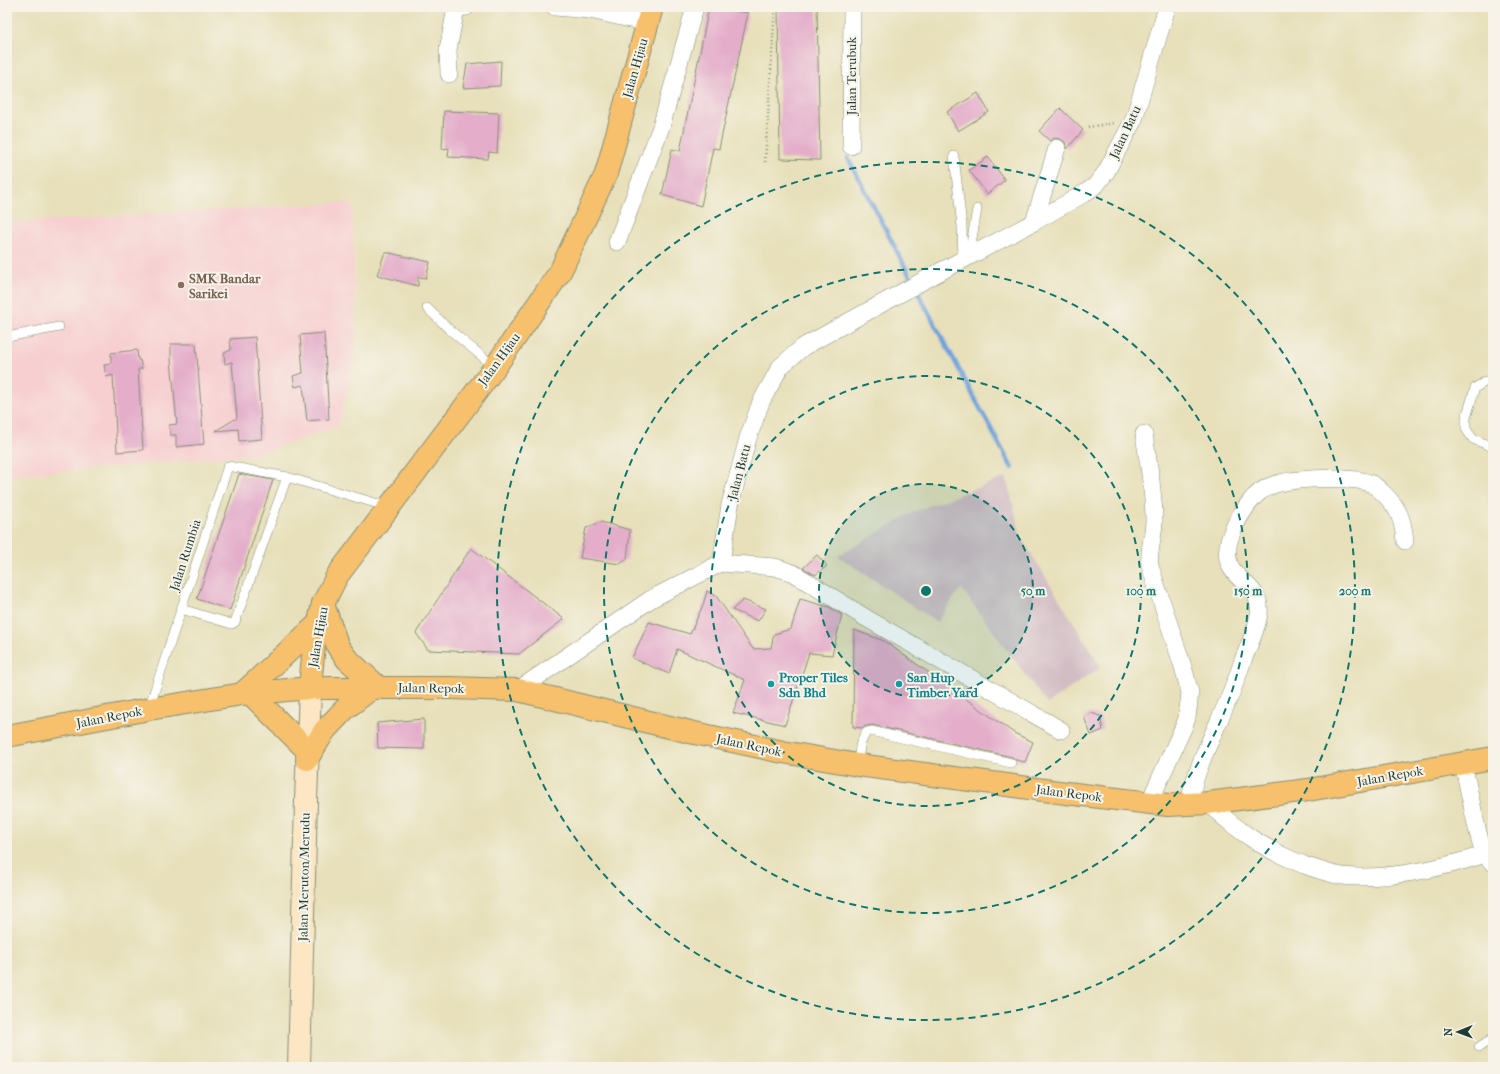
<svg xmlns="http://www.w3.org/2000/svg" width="1500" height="1074" viewBox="0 0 1500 1074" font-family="'IM FELL French Canon',serif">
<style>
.built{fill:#f7cfd0}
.industrial{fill:#d2bdc5}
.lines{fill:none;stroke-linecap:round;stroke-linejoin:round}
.stream{stroke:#6fa2da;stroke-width:4.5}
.building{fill:#e4aecb}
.service-casing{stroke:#838e77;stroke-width:10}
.minor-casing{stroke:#838e77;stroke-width:18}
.secondary-casing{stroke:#838e77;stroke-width:24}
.primary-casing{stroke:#838e77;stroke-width:24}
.path{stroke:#838e77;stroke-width:2.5;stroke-dasharray:1 3;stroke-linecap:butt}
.service{stroke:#fff;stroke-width:9}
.minor{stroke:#fff;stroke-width:17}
.secondary{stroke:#fce6c4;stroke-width:22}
.primary{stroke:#f7c06c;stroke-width:22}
.ring{fill:none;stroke:#0f766e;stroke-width:2;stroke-dasharray:7 5}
.education-dot{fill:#8d6e63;stroke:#f7f3e8;stroke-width:1.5}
.culture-dot{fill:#0f9aa8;stroke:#f7f3e8;stroke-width:1.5}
.labels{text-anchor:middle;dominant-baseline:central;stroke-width:4;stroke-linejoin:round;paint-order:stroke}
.street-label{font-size:13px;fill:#1f3d34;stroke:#f7f3e8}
.education-label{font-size:13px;font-weight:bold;fill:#785e54;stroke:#f7f3e8;text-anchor:start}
.culture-label{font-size:13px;font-weight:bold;fill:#0d838f;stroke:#f7f3e8;text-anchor:start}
.centre{fill:#0f766e;stroke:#f7f3e8;stroke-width:2}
.ring-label{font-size:12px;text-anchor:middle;font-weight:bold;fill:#0f766e;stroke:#f7f3e8;stroke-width:4;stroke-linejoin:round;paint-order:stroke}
</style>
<rect width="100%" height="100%" fill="#f7f3e8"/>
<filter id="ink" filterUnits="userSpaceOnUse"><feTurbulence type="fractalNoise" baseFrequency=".025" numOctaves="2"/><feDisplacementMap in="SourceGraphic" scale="8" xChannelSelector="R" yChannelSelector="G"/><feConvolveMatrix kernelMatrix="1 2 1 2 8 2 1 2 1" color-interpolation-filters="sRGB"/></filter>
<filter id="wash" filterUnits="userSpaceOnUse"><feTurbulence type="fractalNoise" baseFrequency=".012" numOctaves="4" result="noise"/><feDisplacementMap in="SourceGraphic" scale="16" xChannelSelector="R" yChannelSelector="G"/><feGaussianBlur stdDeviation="0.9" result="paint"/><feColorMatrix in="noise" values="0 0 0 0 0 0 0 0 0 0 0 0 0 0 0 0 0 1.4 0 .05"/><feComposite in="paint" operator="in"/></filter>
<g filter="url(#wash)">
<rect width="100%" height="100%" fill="#e7e0ba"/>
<path class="built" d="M352,202L356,346L339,426L258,454L7,476V223Z"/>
<path class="industrial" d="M1006,477L1022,539L1101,667L1047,704L961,588L937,622L838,556L913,512Z"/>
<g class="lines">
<g class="stream">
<path d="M848,158L913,282"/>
<path d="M916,289L1012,468"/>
</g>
</g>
<g id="blocks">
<g class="building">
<path d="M709,7L748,13L719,149L713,148L701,206L662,195L672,149L680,151Z"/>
<path d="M801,7H817L820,160L780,159L778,9Z"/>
<path d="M501,61L500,86L463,88L467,64Z"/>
<path d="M978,93L989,112L958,131L947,112Z"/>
<path d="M1060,108L1083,130L1067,149L1065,142L1060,139L1054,138L1050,141L1039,131Z"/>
<path d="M444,111L499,113L497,153L489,152L488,159L448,157L449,148L442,149Z"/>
<path d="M988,157L1005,180L987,194L969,170Z"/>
<path d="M385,252L430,262L426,278L418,277V286L377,275Z"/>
<path d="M324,333L329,419L307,421L303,385L295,387L293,376L303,373L300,335Z"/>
<path d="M255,337L262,439L239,441L238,429L215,431L237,418L232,362L225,364L224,353L231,350L230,339Z"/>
<path d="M171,344H196L204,444L176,447V435H170L169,425L177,424L171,360Z"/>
<path d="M137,350L138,360H140L142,369H138L143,450L117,452L113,375L106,377L104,365L111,364V353Z"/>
<path d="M239,474L273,480L230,610L197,599Z"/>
<path d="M601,522L630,530L627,559L620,564L580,558L586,528Z"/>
<path d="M471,548L564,619L519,654L428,650L416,633Z"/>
<path d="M817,555L827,566L815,575L803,568Z"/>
<path d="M707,591L716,596L753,649L771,648L774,634L791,629L800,599L829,607L842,615L832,655L809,653L785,725L733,713L745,680L677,649L669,674L632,658L649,622L690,634L703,605Z"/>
<path d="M743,600L766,609L758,621L732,610Z"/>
<path d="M854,630L884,641L1014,733L1033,742L1025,762L1016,760L1012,757L872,725L866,726L862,728L853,727Z"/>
<path d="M1091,713L1100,716L1103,730L1091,735L1084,717Z"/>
<path d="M424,719V749L378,748L377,723Z"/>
</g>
</g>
</g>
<g filter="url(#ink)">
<use href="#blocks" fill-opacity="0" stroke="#838e77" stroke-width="1"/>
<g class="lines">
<g class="service-casing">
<g id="service">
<path d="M954,156L962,226L963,259"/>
<path d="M969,256L977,209"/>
<path d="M427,308L451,331L495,367"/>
<path d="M7,337L59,327"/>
<path d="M1493,380L1486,381L1475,388L1466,418V429L1473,439L1493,447"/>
<path d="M181,609L232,624L235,622L287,477"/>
<path d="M149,708L228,466L287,477L389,507"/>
<path d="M858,765C859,753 859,741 867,732L871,731L1011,763"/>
<path d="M1479,1047L1493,1038"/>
</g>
</g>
<g class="minor-casing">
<g id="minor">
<path d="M555,7L590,10L648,23"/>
<path d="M449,74L448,50L456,8L466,7"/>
<path d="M851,146L852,7"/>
<path d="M1034,222L1057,148"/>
<path d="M617,242L661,127L695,7"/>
<path d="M1144,434C1148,462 1154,491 1154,520C1154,536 1148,549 1150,566L1184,670L1190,693L1187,718L1184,726L1149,803"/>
<path d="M721,563L775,567L793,573L866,618L1061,730"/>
<path d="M518,690L651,599L721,563L730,505L748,438L761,402L780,367L803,347L930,277L1034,222L1085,193L1096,185L1106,172L1134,119L1167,7"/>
<path d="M1463,763L1477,829L1484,854L1493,863"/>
<path d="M1189,803C1196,768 1212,737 1226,705C1233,690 1238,675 1243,660C1249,645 1257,629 1259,614C1262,590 1243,586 1232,569C1219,549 1237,519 1249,503C1255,495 1264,488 1273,485C1293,478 1353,475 1372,484C1376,486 1380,490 1383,493C1399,508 1403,520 1405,541"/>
<path d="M1208,803C1240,833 1262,848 1304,865C1316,869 1329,874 1342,876C1369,879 1399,875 1426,870C1449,865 1471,860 1493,851"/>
</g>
</g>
<g class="secondary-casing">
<path id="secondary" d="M299,1067L306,801L310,688"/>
</g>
<g class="primary-casing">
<g id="primary">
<path d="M323,604L338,647L347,659L379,688"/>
<path d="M310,688L314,644L323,604L337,576L495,367L560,272L606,174L652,7"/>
<path d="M250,693L308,751"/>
<path d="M242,694L319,623"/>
<path d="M7,736L149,709L242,694L310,688H450L518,690L690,732L783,752L858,765L1066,793L1168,805L1208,803L1308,790L1493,758"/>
<path d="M307,759L325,730L346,708L372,688"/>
</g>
</g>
<g class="path">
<path d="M1088,127L1115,123"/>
<path d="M765,162L775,7"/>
</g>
<use href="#service" class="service"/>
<use href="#minor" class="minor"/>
<use href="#secondary" class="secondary"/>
<use href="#primary" class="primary"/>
</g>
</g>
<circle cx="926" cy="591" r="107" fill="#0f766e" fill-opacity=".12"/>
<g class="ring">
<circle cx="926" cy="591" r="107"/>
<circle cx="926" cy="591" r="215"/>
<circle cx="926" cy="591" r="322"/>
<circle cx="926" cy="591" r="429"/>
</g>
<circle class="education-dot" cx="181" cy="285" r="4"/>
<g class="culture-dot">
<circle cx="771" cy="684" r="4"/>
<circle cx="899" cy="684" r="4"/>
</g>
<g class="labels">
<g class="street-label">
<text transform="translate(635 68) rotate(-74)">Jalan Hijau</text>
<text transform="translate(851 76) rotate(-90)">Jalan Terubuk</text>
<text transform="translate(1125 132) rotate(-65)">Jalan Batu</text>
<text transform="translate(499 359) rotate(-54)">Jalan Hijau</text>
<text transform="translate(739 472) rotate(-75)">Jalan Batu</text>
<text transform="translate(185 555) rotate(-72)">Jalan Rumbia</text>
<text transform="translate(318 637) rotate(-80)">Jalan Hijau</text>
<text transform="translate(431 688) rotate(1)">Jalan Repok</text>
<text transform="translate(109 717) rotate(-11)">Jalan Repok</text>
<text transform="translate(749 745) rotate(12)">Jalan Repok</text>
<text transform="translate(1390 776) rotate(-10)">Jalan Repok</text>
<text transform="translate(1069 793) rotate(7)">Jalan Repok</text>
<text transform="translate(304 877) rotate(-89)">Jalan Meruton/Merudu</text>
</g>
<g class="education-label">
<text x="189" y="278">SMK Bandar<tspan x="189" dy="15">Sarikei</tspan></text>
</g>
<g class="culture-label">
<text x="779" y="677">Proper Tiles<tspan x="779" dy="15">Sdn Bhd</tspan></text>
<text x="907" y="677">San Hup<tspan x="907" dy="15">Timber Yard</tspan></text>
</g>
</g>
<circle cx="926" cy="591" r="6" class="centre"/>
<g class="ring-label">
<text x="1033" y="595">50 m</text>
<text x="1141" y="595">100 m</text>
<text x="1248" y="595">150 m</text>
<text x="1355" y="595">200 m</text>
</g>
<rect width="1500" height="1074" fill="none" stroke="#f7f3e8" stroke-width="24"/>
<g transform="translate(1458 1032) rotate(269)" stroke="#f7f3e8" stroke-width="3" paint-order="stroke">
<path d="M0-3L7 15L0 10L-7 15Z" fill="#1f3d34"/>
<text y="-6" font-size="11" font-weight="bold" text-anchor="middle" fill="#1f3d34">N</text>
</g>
</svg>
